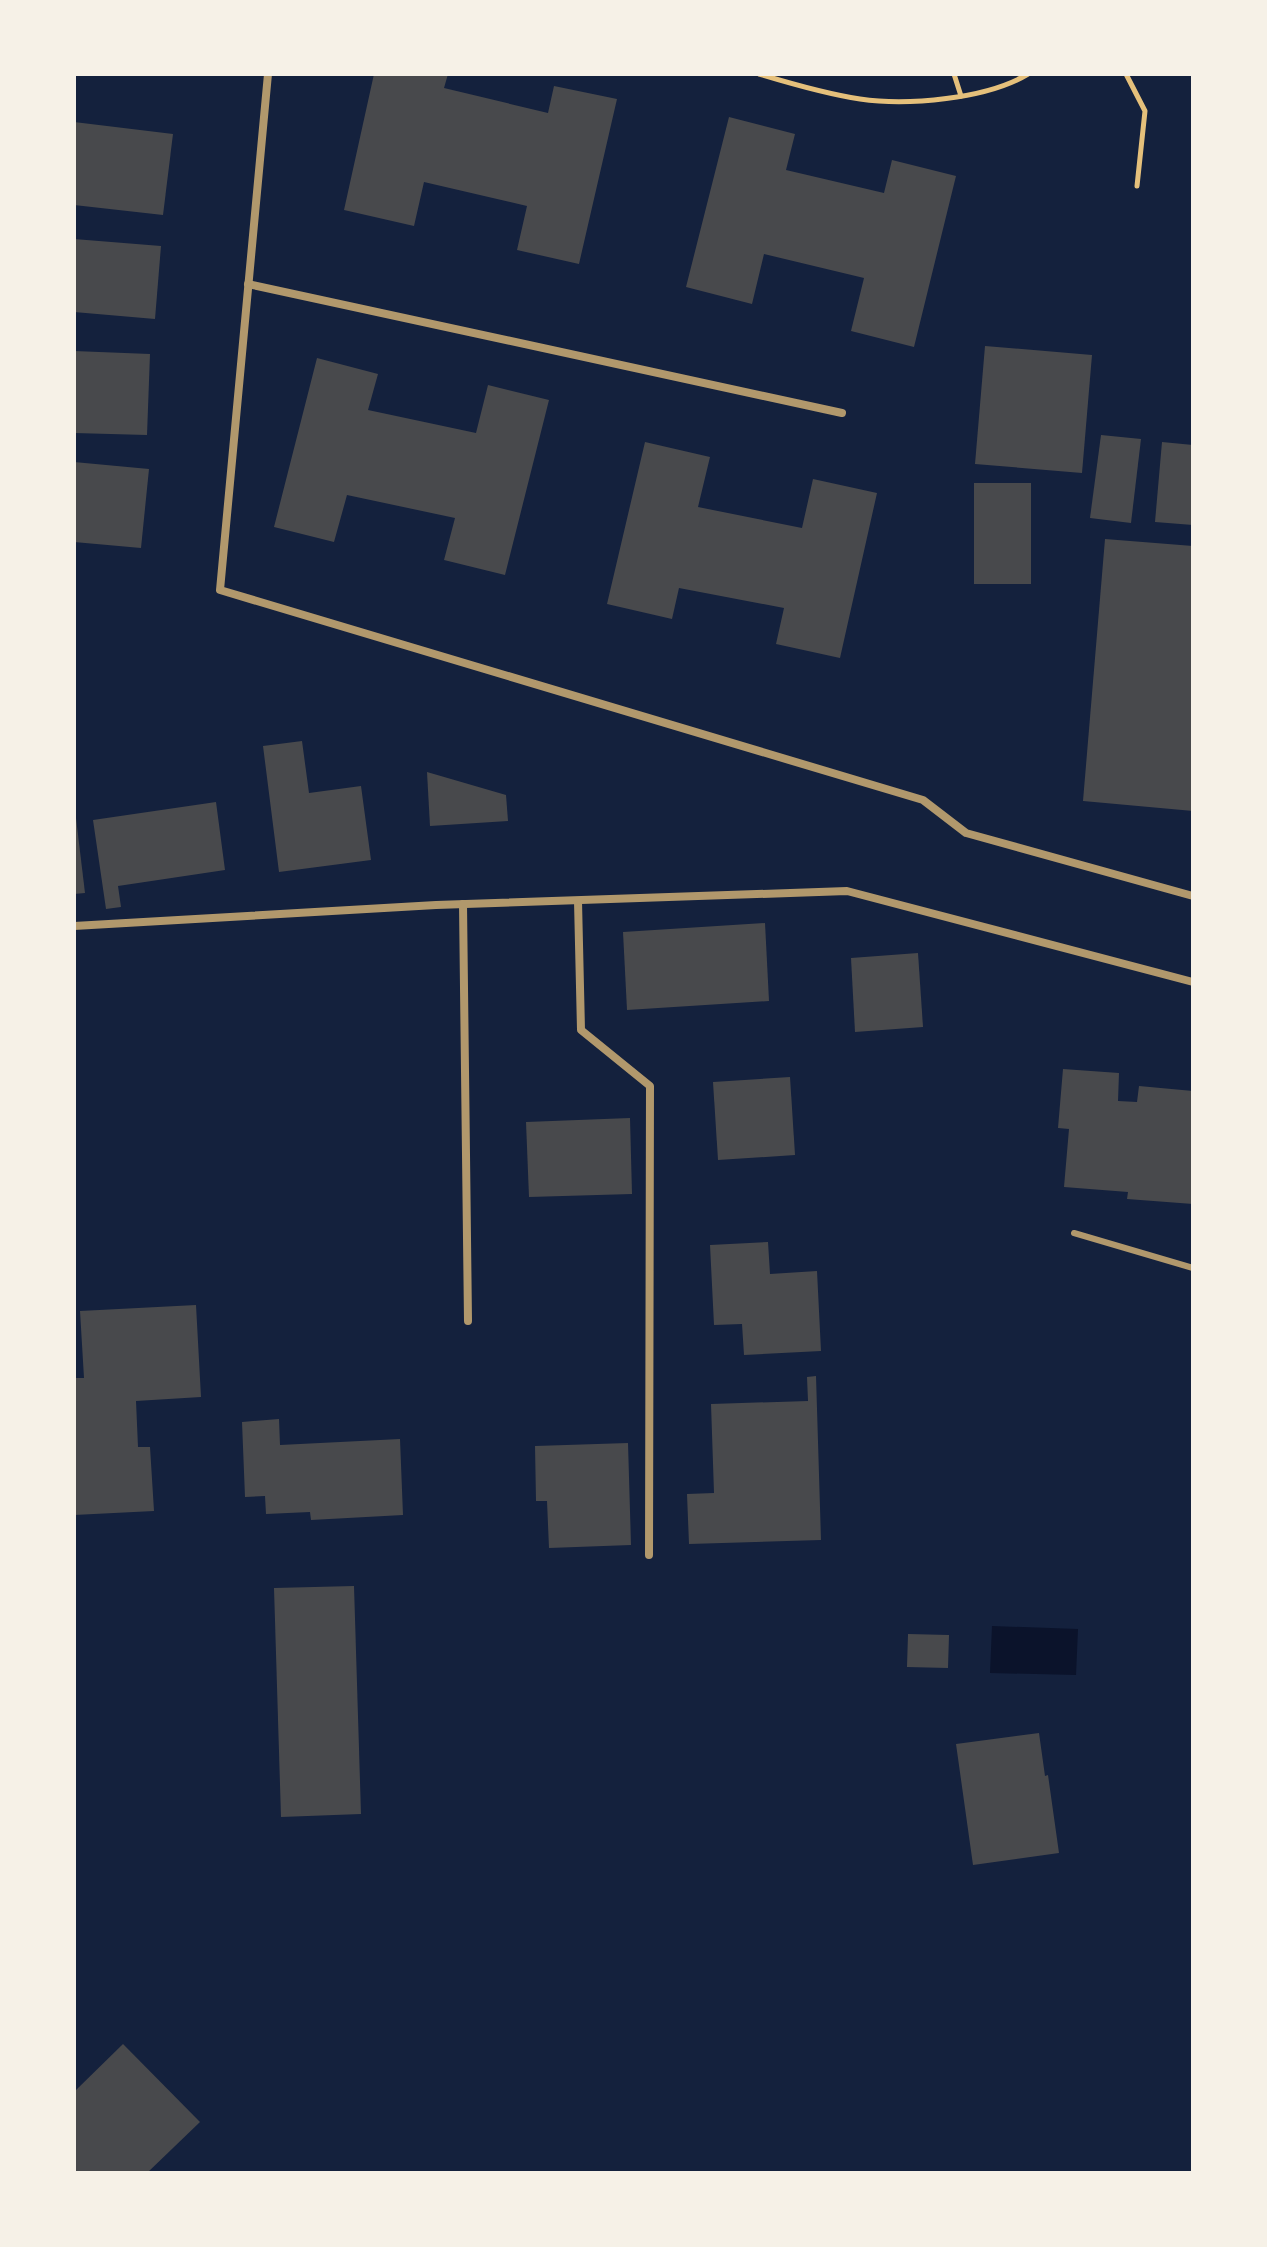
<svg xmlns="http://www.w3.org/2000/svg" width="1267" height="2247" viewBox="0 0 1267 2247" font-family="'Crimson Pro',serif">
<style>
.water{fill:#0b132b}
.building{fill:#48494c}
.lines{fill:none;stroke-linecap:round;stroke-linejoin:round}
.path{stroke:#e5c07b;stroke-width:5}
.service{stroke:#b1986c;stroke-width:6}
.minor{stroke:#b1986c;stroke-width:8}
</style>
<rect width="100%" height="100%" fill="#14213d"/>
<path class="water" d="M992,1626L1078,1629L1076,1675L990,1673Z"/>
<g class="building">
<path d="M374,74H448L444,88L548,113L554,86L617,99L579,264L517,250L527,206L424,182L414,226L344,210Z"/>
<path d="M729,117L795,134L786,170L884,193L892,160L956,176L914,347L851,331L864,278L764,254L752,304L686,287Z"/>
<path d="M74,122L173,134L163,215L74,205Z"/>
<path d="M74,239L161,246L155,319L74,312Z"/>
<path d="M985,346L1092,355L1082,473L975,464Z"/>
<path d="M74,351L150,354L147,435L74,433Z"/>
<path d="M317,358L378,374L368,410L476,433L488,385L549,400L505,575L444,560L455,518L347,495L334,542L274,527Z"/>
<path d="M1101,435L1141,439L1131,523L1090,518Z"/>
<path d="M645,442L710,457L698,507L802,528L813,479L877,493L840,658L776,644L784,608L679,588L672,619L607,604Z"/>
<path d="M1162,442L1193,445V525L1155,522Z"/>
<path d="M74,462L149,469L141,548L74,542Z"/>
<rect x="974" y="483" width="57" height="101"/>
<path d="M1105,539L1193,546V811L1083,801Z"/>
<path d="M302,741L309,793L361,786L371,860L279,872L263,746Z"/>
<path d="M427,772L506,795L508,821L430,826Z"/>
<path d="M216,802L225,870L118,886L121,907L106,909L93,820Z"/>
<path d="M74,818H76L85,893L74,894Z"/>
<path d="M765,923L769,1001L627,1010L623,932Z"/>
<path d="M918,953L923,1027L855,1032L851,958Z"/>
<path d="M1063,1069L1119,1073L1118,1101L1137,1102L1139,1086L1193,1091V1204L1127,1199L1128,1192L1064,1187L1069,1129L1058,1128Z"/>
<path d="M790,1077L795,1155L718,1160L713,1082Z"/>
<path d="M630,1118L632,1194L529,1197L526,1122Z"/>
<path d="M768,1242L770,1274L817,1271L821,1351L744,1355L742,1324L714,1325L710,1245Z"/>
<path d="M196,1305L201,1397L136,1401L138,1447H150L154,1511L74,1515V1378H84L80,1311Z"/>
<path d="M816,1376L821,1540L689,1544L687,1494L714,1493L711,1404L808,1401L807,1377Z"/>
<path d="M279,1419L280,1445L400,1439L403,1515L311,1520L310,1512L266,1514L265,1496L245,1497L242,1422Z"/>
<path d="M628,1443L631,1545L549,1548L547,1501H536L535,1446Z"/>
<path d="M354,1586L361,1814L281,1817L274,1588Z"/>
<path d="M908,1634L949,1635L948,1668L907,1667Z"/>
<path d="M1039,1733L1045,1776L1048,1775L1059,1853L973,1865L956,1744Z"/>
<path d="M123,2044L200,2122L147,2173H74V2092Z"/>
</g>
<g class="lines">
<g class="path">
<path d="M759,74C792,84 826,94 860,99C907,106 987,99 1028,74"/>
<path d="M954,74L961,96"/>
<path d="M1126,74L1145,111L1137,186"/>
</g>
<path class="service" d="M1074,1233L1193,1268"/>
<g class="minor">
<path d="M268,74L220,590L923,800L966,833L1193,896"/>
<path d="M248,284L842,413"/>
<path d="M578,901L581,1030L650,1086L649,1555"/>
<path d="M463,904L468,1321"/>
<path d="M74,926L436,905L847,891L1193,982"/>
</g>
</g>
<rect width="1267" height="2247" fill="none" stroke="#f6f1e7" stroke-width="152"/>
</svg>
